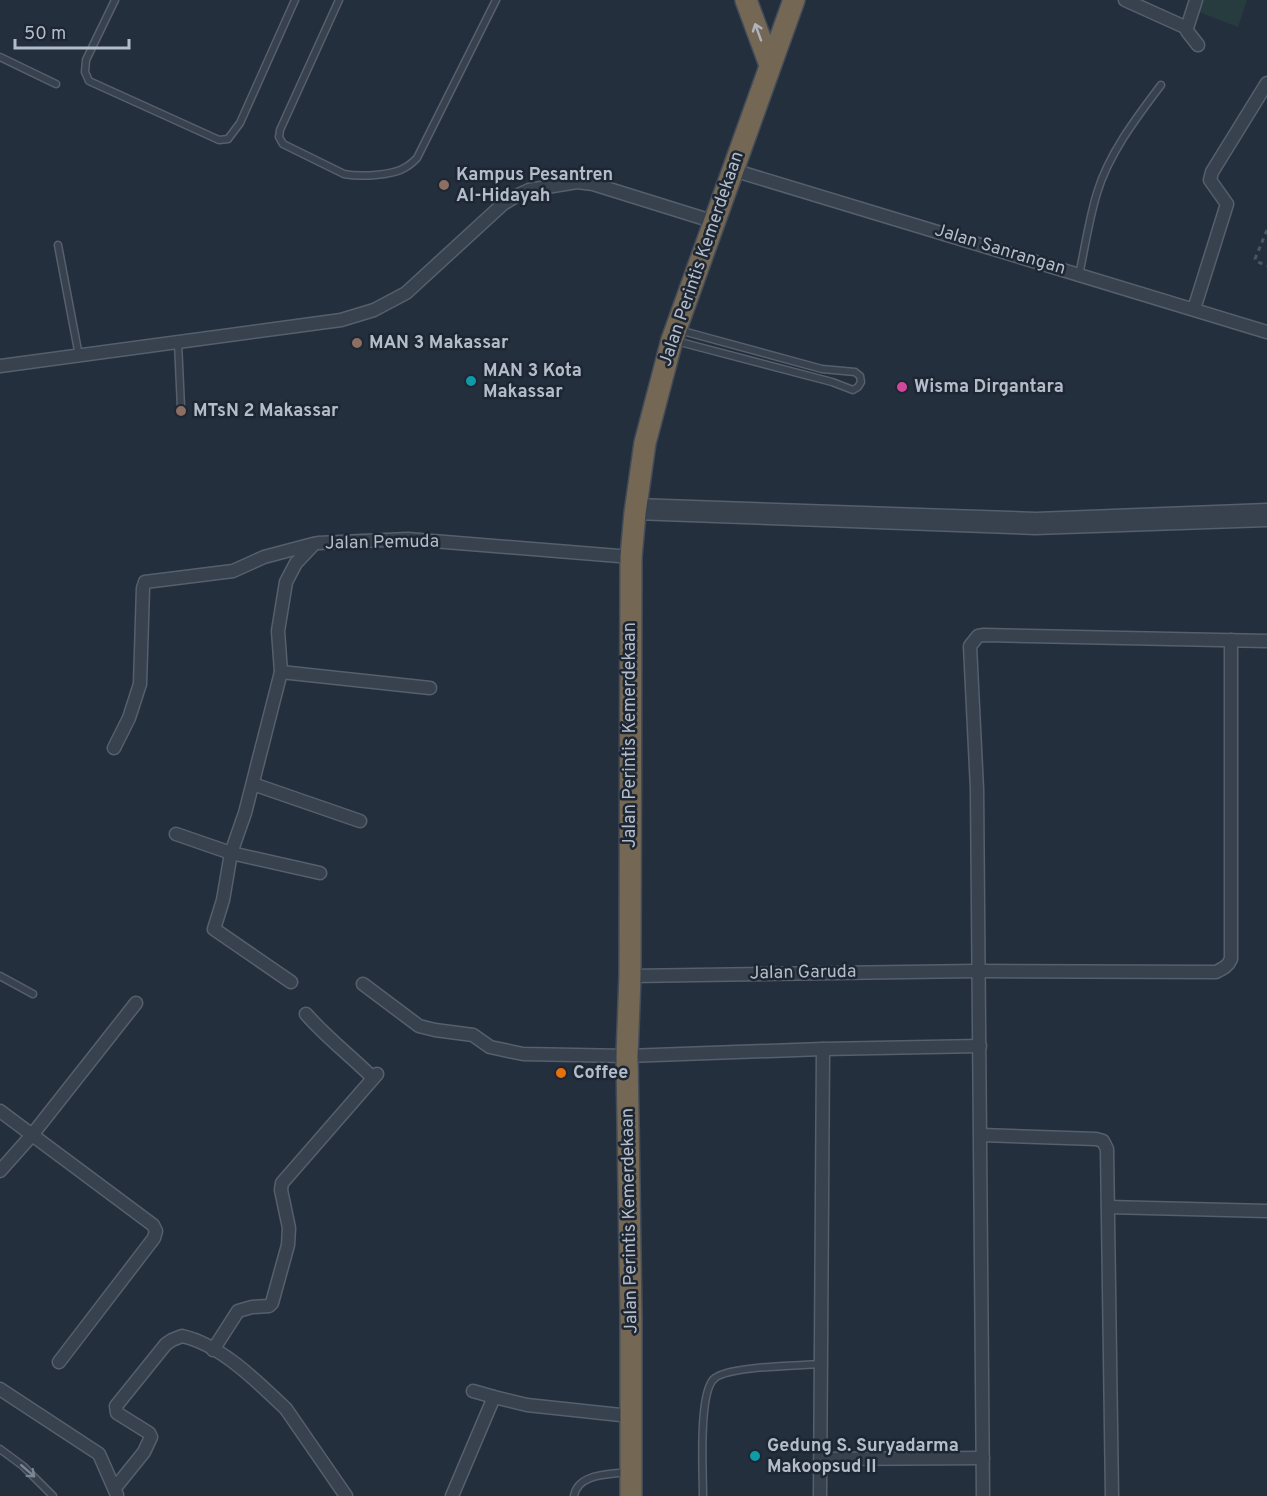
<svg xmlns="http://www.w3.org/2000/svg" width="1267" height="1496" viewBox="0 0 1267 1496" font-family="Overpass,sans-serif">
<style>
.green{fill:#263c3f}
.lines{fill:none;stroke-linecap:round;stroke-linejoin:round}
.lane-casing{stroke:#565f6c;stroke-width:9}
.street-casing{stroke:#565f6c;stroke-width:15}
.highway-casing{stroke:#434c59;stroke-width:24}
.path{stroke:#44595c;stroke-width:3;stroke-dasharray:4.5 4.5;stroke-linecap:butt}
.lane{stroke:#38414e;stroke-width:6}
.street{stroke:#38414e;stroke-width:12}
.highway{stroke:#746855;stroke-width:21}
.oneway{stroke:#aeb4bd}
.oneway2{stroke:#7c8592}
.education-dot{fill:#8d6e63;stroke:#1d2633;stroke-width:2}
.culture-dot{fill:#0f9aa8;stroke:#1d2633;stroke-width:2}
.hotel-dot{fill:#d1479c;stroke:#1d2633;stroke-width:2}
.food-dot{fill:#e8710a;stroke:#1d2633;stroke-width:2}
.labels{text-anchor:middle;dominant-baseline:central;stroke-width:5;stroke-linejoin:round;paint-order:stroke}
.poi-label{font-size:18px;font-weight:bold;fill:#b4bcc9;stroke:#1d2633;text-anchor:start}
.street-label{font-size:18px;fill:#b4bcc9;stroke:#1d2633}
</style>
<rect width="100%" height="100%" fill="#242f3e"/>
<path class="green" d="M1200,0H1247L1238,27L1196,11Z"/>
<g class="lines">
<g class="lane-casing">
<g id="lane">
<path d="M115,0L86,60L85,72L89,81L219,140L228,139L240,123L295,0"/>
<path d="M339,0L280,130L279,137L283,144L344,174C359,177 393,176 406,167C410,165 414,161 417,158L496,0"/>
<path d="M0,57L56,84"/>
<path d="M58,245L79,356"/>
<path d="M1079,275C1085,247 1089,219 1097,193C1109,153 1137,117 1161,85"/>
<path d="M676,341L832,382L853,390L858,387L861,382L860,376L855,372L822,369L679,330"/>
<path d="M178,342L181,408"/>
<path d="M0,976L33,994"/>
<path d="M0,1449L23,1466L53,1496"/>
<path d="M574,1496C578,1473 609,1475 627,1472"/>
<path d="M703,1496C703,1473 698,1390 715,1378C730,1366 798,1366 820,1364"/>
</g>
</g>
<g class="street-casing">
<g id="street">
<path d="M1125,0L1187,28"/>
<path d="M1196,0L1187,28V31L1198,45"/>
<path d="M733,170L1267,332"/>
<path d="M1194,309L1227,204L1210,180L1212,172L1267,83"/>
<path d="M0,366L341,320L374,310L406,293L503,204L516,196L529,190L577,182L593,184L715,222"/>
<path d="M636,505L1036,519L1267,510"/>
<path d="M635,513L1035,528L1267,520"/>
<path d="M281,672L430,688"/>
<path d="M114,748L129,718L140,684L143,588L145,582L233,571L264,557L313,544"/>
<path d="M253,784L360,821"/>
<path d="M176,834L231,853L320,873"/>
<path d="M630,976L977,971L1216,972C1224,968 1228,966 1231,959V640"/>
<path d="M291,982L214,929L223,900L231,853L245,813L281,672L278,631L286,582L296,563L314,544L318,543L408,539L631,557"/>
<path d="M363,984L419,1026L435,1030L473,1035L490,1047L523,1054L627,1056L823,1049L980,1046"/>
<path d="M306,1014C327,1038 351,1056 373,1078"/>
<path d="M0,1111L153,1225L156,1231L154,1238L59,1362"/>
<path d="M981,1135L1096,1139L1103,1141L1107,1149L1112,1496"/>
<path d="M0,1171L32,1135L136,1003"/>
<path d="M1108,1207L1267,1211"/>
<path d="M213,1350L238,1311L252,1307L269,1306L272,1303L288,1245L289,1228L281,1190L282,1183L377,1074"/>
<path d="M0,1389L99,1454L117,1495"/>
<path d="M473,1391L494,1397"/>
<path d="M821,1459L983,1458"/>
<path d="M115,1488L144,1452L151,1437L149,1433L117,1413L116,1406L166,1344L172,1340L182,1336C220,1344 259,1383 286,1409L346,1496"/>
<path d="M452,1496L494,1397L527,1405L630,1416"/>
<path d="M820,1496L823,1049"/>
<path d="M983,1496L977,789L970,646L978,636L984,635L1267,641"/>
</g>
</g>
<g class="highway-casing">
<g id="highway">
<path d="M746,0L770,65"/>
<path d="M631,1496V1318L627,1056L630,976L631,557L635,513L645,443L672,340L794,0"/>
</g>
</g>
<path class="path" d="M1267,230L1255,259L1258,262L1267,266"/>
<use href="#lane" class="lane"/>
<use href="#street" class="street"/>
<use href="#highway" class="highway"/>
</g>
<defs><path id="oneway-shaft" d="M-6 0H5M1.5-3L5.5 0L1.5 3" fill="none" stroke-width="1.6" stroke-linecap="round" stroke-linejoin="round" transform="scale(1.5)"/></defs>
<use class="oneway" href="#oneway-shaft" transform="translate(758 32) rotate(-110)"/>
<use class="oneway2" href="#oneway-shaft" transform="translate(28 1471) rotate(41)"/>
<g class="education-dot">
<circle cx="444" cy="185" r="6"/>
<circle cx="357" cy="343" r="6"/>
<circle cx="181" cy="411" r="6"/>
</g>
<g class="culture-dot">
<circle cx="471" cy="381" r="6"/>
<circle cx="755" cy="1456" r="6"/>
</g>
<circle class="hotel-dot" cx="902" cy="387" r="6"/>
<circle class="food-dot" cx="561" cy="1073" r="6"/>
<g class="labels">
<g class="poi-label">
<text x="456" y="175">Kampus Pesantren<tspan x="456" dy="21">Al-Hidayah</tspan></text>
<text x="369" y="343">MAN 3 Makassar</text>
<text x="483" y="371">MAN 3 Kota<tspan x="483" dy="21">Makassar</tspan></text>
<text x="914" y="387">Wisma Dirgantara</text>
<text x="193" y="411">MTsN 2 Makassar</text>
<text x="573" y="1073">Coffee</text>
<text x="767" y="1446">Gedung S. Suryadarma<tspan x="767" dy="21">Makoopsud II</tspan></text>
</g>
<g class="street-label">
<text transform="translate(1000 250) rotate(17)">Jalan Sanrangan</text>
<text transform="translate(702 259) rotate(-71)">Jalan Perintis Kemerdekaan</text>
<text transform="translate(382 543) rotate(-1)">Jalan Pemuda</text>
<text transform="translate(630 735) rotate(-90)">Jalan Perintis Kemerdekaan</text>
<text transform="translate(803 973) rotate(-1)">Jalan Garuda</text>
<text transform="translate(630 1221) rotate(-91)">Jalan Perintis Kemerdekaan</text>
</g>
</g>
<path d="M15 39v9h114v-9" fill="none" stroke="#b4bcc9" stroke-width="3"/>
<text x="24" y="39" font-size="18" fill="#b4bcc9" stroke="#1d2633" stroke-width="4.5" paint-order="stroke">50 m</text>
</svg>
